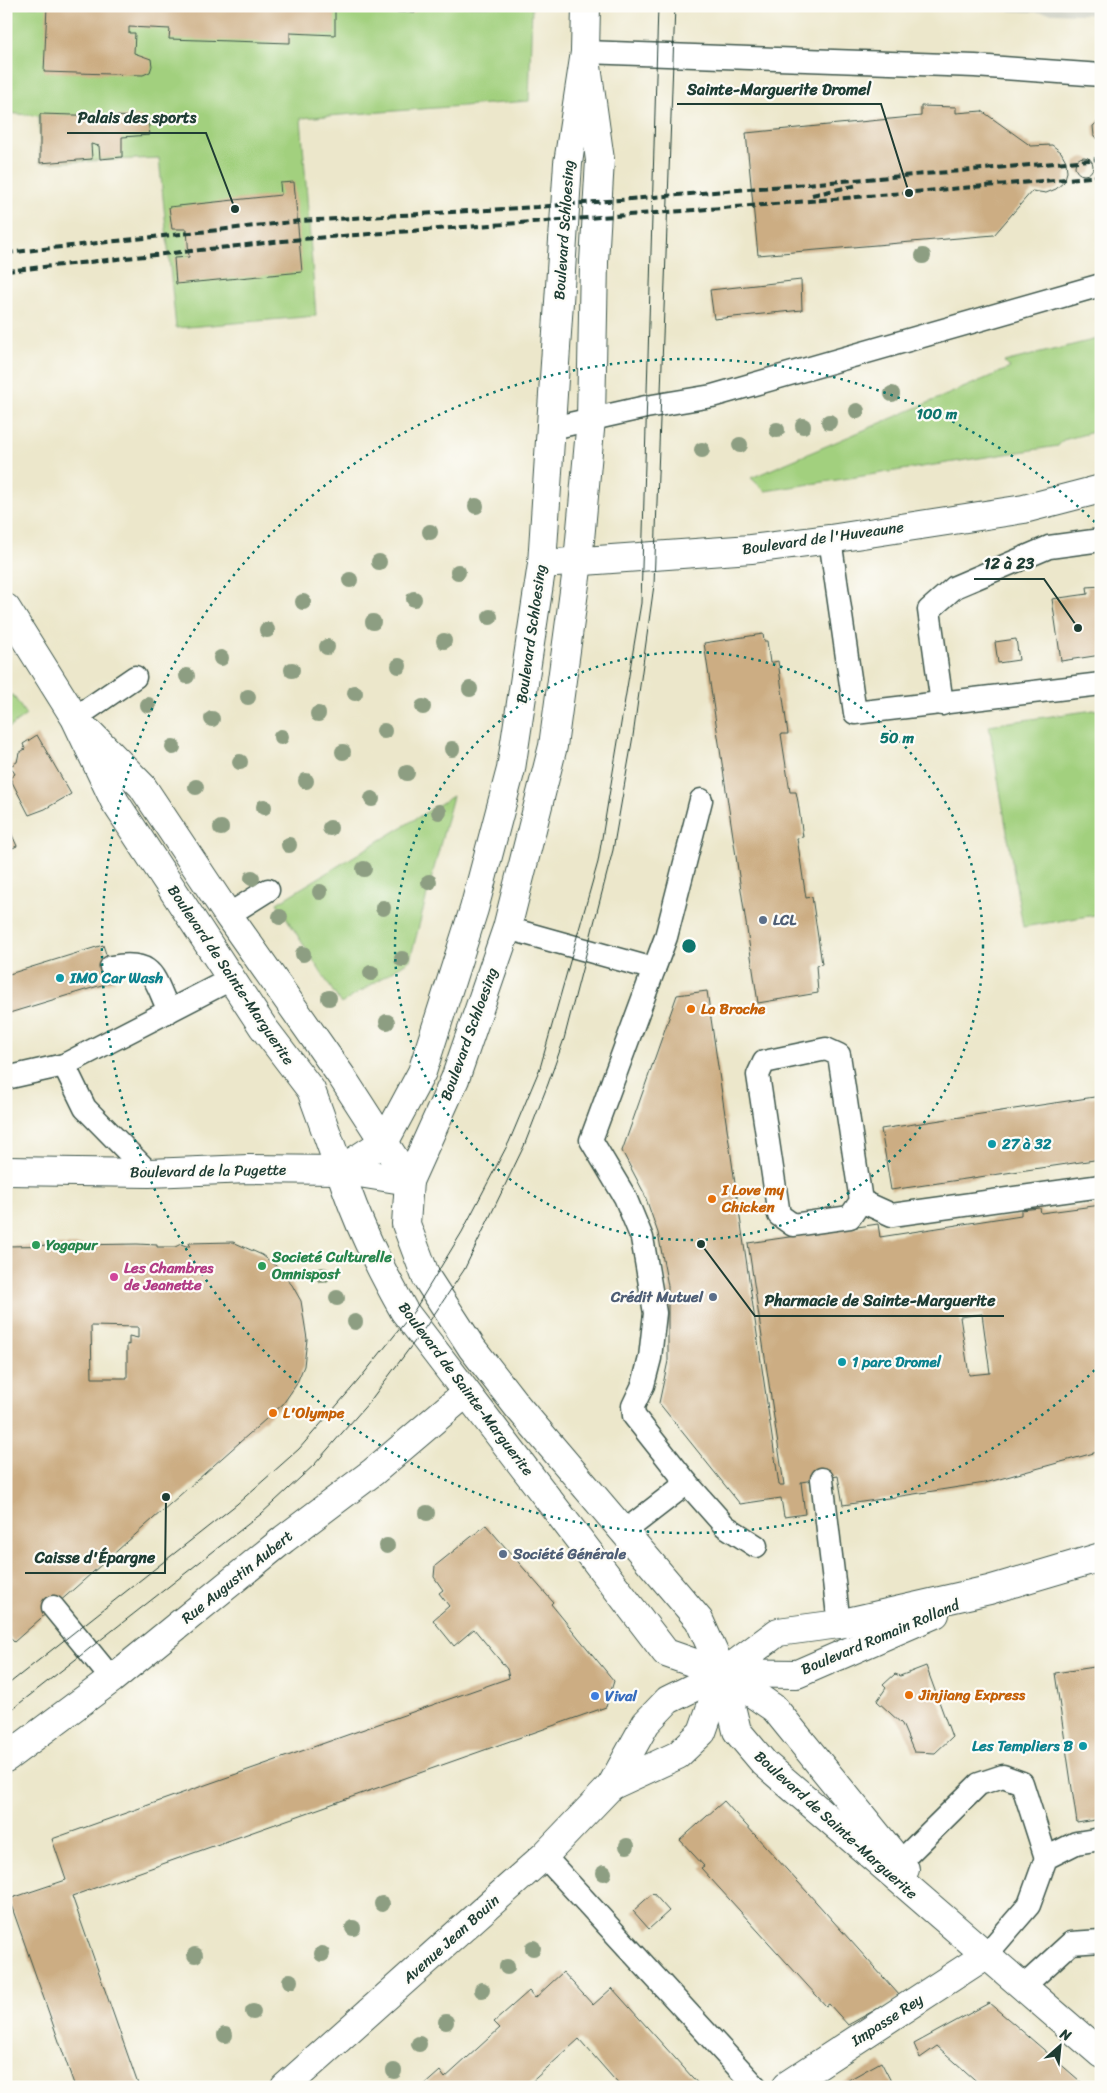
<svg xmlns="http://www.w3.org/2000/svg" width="1107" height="2093" viewBox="0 0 1107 2093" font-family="Sriracha,sans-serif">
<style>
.industrial{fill:#c3c6b9}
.green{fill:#a2d07e;stroke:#608659}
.building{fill:#ccad83;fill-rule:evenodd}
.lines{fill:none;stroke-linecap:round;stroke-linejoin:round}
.service-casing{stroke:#3e564b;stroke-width:25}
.minor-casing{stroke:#3e564b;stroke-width:30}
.tertiary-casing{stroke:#3e564b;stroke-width:30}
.secondary-casing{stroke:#3e564b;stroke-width:30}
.service{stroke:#fff;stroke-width:22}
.minor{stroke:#fff;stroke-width:28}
.tertiary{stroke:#fff;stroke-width:28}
.secondary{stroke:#fff;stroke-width:28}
.tram{stroke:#1f3d34;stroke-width:1}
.rail{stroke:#1f3d34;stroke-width:4;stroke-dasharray:8 4;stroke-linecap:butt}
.tree{fill:#8d9e82}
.ring{fill:none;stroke:#0f766e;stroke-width:2.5;stroke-dasharray:2.5 5}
.service-dot{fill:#5c6f8a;stroke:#fdfcf7;stroke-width:2}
.culture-dot{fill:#0f9aa8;stroke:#fdfcf7;stroke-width:2}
.food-dot{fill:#e8710a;stroke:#fdfcf7;stroke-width:2}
.leisure-dot{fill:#2e9e5b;stroke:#fdfcf7;stroke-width:2}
.hotel-dot{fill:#d1479c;stroke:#fdfcf7;stroke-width:2}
.shop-dot{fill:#3f7fe0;stroke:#fdfcf7;stroke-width:2}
.labels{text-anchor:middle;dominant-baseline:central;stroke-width:4.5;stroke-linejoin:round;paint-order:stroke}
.street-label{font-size:15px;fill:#1f3d34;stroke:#fdfcf7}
.service-label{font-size:15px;font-weight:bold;fill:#4e5e75;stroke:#fdfcf7;text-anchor:start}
.culture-label{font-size:15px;font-weight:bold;fill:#0d838f;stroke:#fdfcf7;text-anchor:start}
.food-label{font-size:15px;font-weight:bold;fill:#c56008;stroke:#fdfcf7;text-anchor:start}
.leisure-label{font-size:15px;font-weight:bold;fill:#27864d;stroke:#fdfcf7;text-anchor:start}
.hotel-label{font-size:15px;font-weight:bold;fill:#b23c85;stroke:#fdfcf7;text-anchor:start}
.shop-label{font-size:15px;font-weight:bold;fill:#366cbe;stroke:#fdfcf7;text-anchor:start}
.centre{fill:#0f766e;stroke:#fdfcf7;stroke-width:2.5}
.ring-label{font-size:15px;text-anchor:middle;font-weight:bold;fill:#0f766e;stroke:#fdfcf7;stroke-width:4.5;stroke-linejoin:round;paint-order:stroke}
.leader{fill:none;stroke:#1f3d34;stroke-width:2}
.callout-dot{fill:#1f3d34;stroke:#fdfcf7;stroke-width:2}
.callout-label{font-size:16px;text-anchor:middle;font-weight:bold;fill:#1f3d34;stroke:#fdfcf7;stroke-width:4.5;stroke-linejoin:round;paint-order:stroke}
</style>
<rect width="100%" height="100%" fill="#fdfcf7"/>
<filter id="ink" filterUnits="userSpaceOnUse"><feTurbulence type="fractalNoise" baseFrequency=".02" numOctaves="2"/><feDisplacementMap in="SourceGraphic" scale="10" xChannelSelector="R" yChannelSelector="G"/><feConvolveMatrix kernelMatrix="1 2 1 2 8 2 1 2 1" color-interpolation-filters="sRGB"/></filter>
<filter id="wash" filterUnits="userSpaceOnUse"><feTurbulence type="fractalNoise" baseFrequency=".0096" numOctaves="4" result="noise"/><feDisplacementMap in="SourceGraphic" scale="20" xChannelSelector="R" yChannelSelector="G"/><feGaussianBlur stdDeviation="1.12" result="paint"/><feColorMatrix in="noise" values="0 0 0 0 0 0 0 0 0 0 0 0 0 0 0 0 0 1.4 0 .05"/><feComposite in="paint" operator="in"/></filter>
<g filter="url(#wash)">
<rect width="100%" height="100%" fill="#ece7cb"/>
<path class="industrial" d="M888,6H1101V15Z"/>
<g class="green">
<path d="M6,6H532L529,101L301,118L316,316L176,328L159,158L40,163L39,116L6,113Z"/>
<path d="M1101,338V430L1063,440L1058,446L765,491L751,478L1010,368L1004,362Z"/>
<path d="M13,695L26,715L6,730V697Z"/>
<path d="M1101,709V914L1023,927L989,725Z"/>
<path d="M453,796L410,960L341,1004L277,903Z"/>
</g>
<g id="blocks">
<g class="building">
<path d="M47,6H415V13L335,9V35L290,33V43L169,39L170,29L129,27V33H135L134,53L151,59L152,66L150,72L143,75L44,72Z"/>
<path d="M921,106L956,107V113L982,111L1031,146L1052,145L1061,152L1066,161L1067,172L1064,182L1056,189L1046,193L1032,191L994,235L758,255L746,133L921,116Z"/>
<path d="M40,114L142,117L148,120L150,135L122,137V157L100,159L99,146L91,144L92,159L40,163Z"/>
<path d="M1101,119V141L1094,136L1093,126Z"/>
<circle cx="1084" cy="166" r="9"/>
<path d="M294,182L302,272L176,284L174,258L189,257L187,229H172L169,207L281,195L280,183Z"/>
<path d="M801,280L802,310L714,319L710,290Z"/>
<path d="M1101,586V655L1061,661L1052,599L1088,594L1087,587Z"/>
<path d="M763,634L764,641H767L770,663L778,661L788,734H781L790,792H796L798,802L803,837L797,838L806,898L812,897L822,964L816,965L818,993L758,1003L704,643Z"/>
<path d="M1016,639L1019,660L998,663L995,642Z"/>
<path d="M37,735L71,794L45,809L29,815L10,778L15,774L10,766L17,762L19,753L25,749L23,744Z"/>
<path d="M6,822L17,846L6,851Z"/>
<path d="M103,945L115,981L6,1014V975Z"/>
<path d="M707,991L779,1485H784L748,1243L878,1224L880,1237L1021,1215V1210L1040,1208L1041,1213L1101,1205V1451L985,1483L843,1505L838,1476L801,1482L805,1514L784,1517L781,1498L740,1504L659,1403L668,1361V1286L658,1233L644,1193L622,1151L677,995ZM982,1314L990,1373L969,1375L960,1317Z"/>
<path d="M1101,1096V1159L891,1190L881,1129Z"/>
<path d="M233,1242L262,1255L275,1265L292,1285L301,1301L307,1339L304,1366L296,1385L283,1404L14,1642L6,1633V1246L137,1244L157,1245V1247H175L181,1244L186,1246H190L189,1243ZM91,1326L138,1327V1338L129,1336V1345L127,1344V1378H92Z"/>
<path d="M486,1525L553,1602L551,1604L614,1681L606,1707L72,1896L139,2087H75L9,1899L66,1880L52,1839L509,1678L507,1669L474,1629L454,1646L433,1620L449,1606L439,1593L443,1590L434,1577L435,1566Z"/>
<path d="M926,1666L952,1737L935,1753L914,1752L902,1724L877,1701L886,1688L883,1685L895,1674L900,1676Z"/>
<path d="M1101,1666V1819L1077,1823L1055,1673Z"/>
<path d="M724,1801L808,1893L900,1996L848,2025L829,2004L826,2006L701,1868L704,1866L680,1840Z"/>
<path d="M653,1893L669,1911L649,1929L633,1911Z"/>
<path d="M563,1972L593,2005L612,1988L701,2087H621L579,2039L526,2087H422L440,2071L445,2078L500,2028L494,2022L529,1991L535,1998Z"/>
<path d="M989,2003L1014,2024L1087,2087H983L937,2046L920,2058L914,2044Z"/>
<path d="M881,2062L894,2087H836L870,2068Z"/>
</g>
</g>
</g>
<g filter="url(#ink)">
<use href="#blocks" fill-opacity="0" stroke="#3e564b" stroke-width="1"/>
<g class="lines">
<g class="service-casing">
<g id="service">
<path d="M585,52L975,66L1101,75"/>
<path d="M552,428L646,407L712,396L1101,285"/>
<path d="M830,539L855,713L1101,684"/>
<path d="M942,704L929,610L955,587L1049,547L1101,540"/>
<path d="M75,718L135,677"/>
<path d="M228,915L268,890"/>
<path d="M507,928L654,969L666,937L701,800"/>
<path d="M111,967C155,959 153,977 169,1011"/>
<path d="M826,1049L839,1055L861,1201L850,1217L793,1225L779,1215L758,1075L764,1062Z"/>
<path d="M64,1065L85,1108L149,1173"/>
<path d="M6,1078L64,1065L231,979"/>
<path d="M861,1201L892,1215L1101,1186"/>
<path d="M822,1479L839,1624"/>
<path d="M687,1483L725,1526L756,1546"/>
<path d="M625,1531L687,1483L634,1416L633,1406L643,1385L650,1358L655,1313L642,1238L625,1197L591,1140L654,969"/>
<path d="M53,1607L112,1679"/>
<path d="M544,1856L756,2087"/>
<path d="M900,1862L979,1784L1003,1776L1022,1783L1046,1858"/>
<path d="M986,1955L1029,1905L1046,1858L1076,1843L1101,1839"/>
<path d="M1023,1987L1071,1943L1101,1941"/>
</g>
</g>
<g class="minor-casing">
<g id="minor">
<path d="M542,564L751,549L830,539L1024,509L1101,489"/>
<path d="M6,1758L112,1679L284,1539L373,1472L466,1393"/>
<path d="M787,2085L986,1955"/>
</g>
</g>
<g class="tertiary-casing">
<g id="tertiary">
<path d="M6,608L75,718L115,802L263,1027L311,1090L340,1170"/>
<path d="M90,733L142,786L228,915L342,1077L409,1181"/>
<path d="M723,1673L737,1731L764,1763L1101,2054"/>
<path d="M723,1673L775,1709L905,1869"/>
</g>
</g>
<g class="secondary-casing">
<g id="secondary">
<path d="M585,52L600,160L594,262L591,419L578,562L553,746L507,928L455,1079L409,1181L406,1224L426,1277L472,1348L517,1406L699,1620L723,1673"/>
<path d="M340,1170L385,1141L422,1072L474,909L511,769L542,564L568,163L585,52L586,6"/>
<path d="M340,1170C357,1222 377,1263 404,1311L666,1653L723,1673L797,1674L935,1614"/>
<path d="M6,1171L149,1173L249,1169L340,1170L409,1181"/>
<path d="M611,1786L678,1755L702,1732L723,1673"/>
<path d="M285,2087L544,1856L611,1786L646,1723L668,1700L723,1673L778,1632L839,1624L989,1590L1101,1557"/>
</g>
</g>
<use href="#service" class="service"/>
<use href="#minor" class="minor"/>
<use href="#tertiary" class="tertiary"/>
<use href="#secondary" class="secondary"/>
<g class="tram">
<path d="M6,1686L237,1504L299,1449L358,1381L414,1311L462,1232L509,1142L540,1068L598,862L641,603L658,6"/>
<path d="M6,1714L261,1514L314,1465L370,1401L427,1325L464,1270L524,1146L548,1084L564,1039L613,850L633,736L654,585L675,6"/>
</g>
<g class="rail">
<path d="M812,195L858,185"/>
<path d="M6,253L301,221L537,207L1101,159"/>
<path d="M6,271L302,239L763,205L1101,176"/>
</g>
</g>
<g class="tree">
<circle cx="923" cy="256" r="8"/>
<circle cx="892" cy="394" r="8"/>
<circle cx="857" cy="411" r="8"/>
<circle cx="829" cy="422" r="8"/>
<circle cx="803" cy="426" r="8"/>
<circle cx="777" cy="430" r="8"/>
<circle cx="740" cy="445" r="8"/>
<circle cx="702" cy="450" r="8"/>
<circle cx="476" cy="506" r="8"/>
<circle cx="430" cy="532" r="8"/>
<circle cx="379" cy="562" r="8"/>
<circle cx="458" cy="572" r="8"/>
<circle cx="350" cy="580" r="8"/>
<circle cx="414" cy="599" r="8"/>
<circle cx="303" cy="602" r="8"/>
<circle cx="490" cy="617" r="8"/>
<circle cx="373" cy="622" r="8"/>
<circle cx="267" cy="630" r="8"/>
<circle cx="444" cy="641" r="8"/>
<circle cx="327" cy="647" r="8"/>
<circle cx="221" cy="658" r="8"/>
<circle cx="399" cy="666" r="8"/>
<circle cx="292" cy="670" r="8"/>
<circle cx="187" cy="676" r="8"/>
<circle cx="470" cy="689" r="8"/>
<circle cx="355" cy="693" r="8"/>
<circle cx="248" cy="697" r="8"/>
<circle cx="148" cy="705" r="8"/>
<circle cx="423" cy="707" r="8"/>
<circle cx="318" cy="714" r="8"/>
<circle cx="212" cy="719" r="8"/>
<circle cx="384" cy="731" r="8"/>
<circle cx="281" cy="737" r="8"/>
<circle cx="173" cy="747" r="8"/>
<circle cx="452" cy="749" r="8"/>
<circle cx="343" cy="752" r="8"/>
<circle cx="240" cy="762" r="8"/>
<circle cx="407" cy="773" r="8"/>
<circle cx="306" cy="781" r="8"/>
<circle cx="196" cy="787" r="8"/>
<circle cx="372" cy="799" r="8"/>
<circle cx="264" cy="807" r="8"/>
<circle cx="439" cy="812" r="8"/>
<circle cx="221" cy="828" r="8"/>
<circle cx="330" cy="828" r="8"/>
<circle cx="289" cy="845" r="8"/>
<circle cx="364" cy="869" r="8"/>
<circle cx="252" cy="878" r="8"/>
<circle cx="429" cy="882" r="8"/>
<circle cx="320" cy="892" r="8"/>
<circle cx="383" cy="908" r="8"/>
<circle cx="280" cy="917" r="8"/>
<circle cx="303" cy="954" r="8"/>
<circle cx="402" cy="959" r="8"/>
<circle cx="371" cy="973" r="8"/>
<circle cx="329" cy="998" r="8"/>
<circle cx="387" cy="1022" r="8"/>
<circle cx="323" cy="1275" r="8"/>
<circle cx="337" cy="1298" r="8"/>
<circle cx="355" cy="1322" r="8"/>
<circle cx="427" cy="1513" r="8"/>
<circle cx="387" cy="1546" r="8"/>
<circle cx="627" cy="1846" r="8"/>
<circle cx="604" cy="1873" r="8"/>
<circle cx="382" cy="1904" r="8"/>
<circle cx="353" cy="1928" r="8"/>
<circle cx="533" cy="1948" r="8"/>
<circle cx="322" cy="1954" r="8"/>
<circle cx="195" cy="1955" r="8"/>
<circle cx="507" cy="1967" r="8"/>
<circle cx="290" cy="1981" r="8"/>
<circle cx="482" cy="1990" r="8"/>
<circle cx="253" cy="2012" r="8"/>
<circle cx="446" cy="2022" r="8"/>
<circle cx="225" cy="2035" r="8"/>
<circle cx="419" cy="2044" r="8"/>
<circle cx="394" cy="2071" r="8"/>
</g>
</g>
<g class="ring">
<circle cx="689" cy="946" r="294"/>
<path d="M1100 1365A587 587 0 1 1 1100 527"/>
</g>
<g class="service-dot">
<circle cx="763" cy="920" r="5"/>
<circle cx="713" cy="1297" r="5"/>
<circle cx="503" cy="1554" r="5"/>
</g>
<g class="culture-dot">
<circle cx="60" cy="978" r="5"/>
<circle cx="992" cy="1144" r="5"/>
<circle cx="842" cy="1362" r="5"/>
<circle cx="1083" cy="1746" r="5"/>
</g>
<g class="food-dot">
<circle cx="691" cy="1009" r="5"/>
<circle cx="712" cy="1199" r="5"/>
<circle cx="273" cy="1413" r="5"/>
<circle cx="909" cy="1695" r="5"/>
</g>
<g class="leisure-dot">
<circle cx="36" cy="1245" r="5"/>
<circle cx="262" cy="1266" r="5"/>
</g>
<circle class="hotel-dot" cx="114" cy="1277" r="5"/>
<circle class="shop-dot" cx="595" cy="1696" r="5"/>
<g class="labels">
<g class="street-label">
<text transform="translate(564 230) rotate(-86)">Boulevard Schloesing</text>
<text transform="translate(823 538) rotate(-8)">Boulevard de l'Huveaune</text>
<text transform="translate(531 634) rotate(-82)">Boulevard Schloesing</text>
<text transform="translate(231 975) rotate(56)">Boulevard de Sainte-Marguerite</text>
<text transform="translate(469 1034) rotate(-70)">Boulevard Schloesing</text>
<text transform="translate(208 1171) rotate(-1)">Boulevard de la Pugette</text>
<text transform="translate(466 1389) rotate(53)">Boulevard de Sainte-Marguerite</text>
<text transform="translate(237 1577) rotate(-39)">Rue Augustin Aubert</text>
<text transform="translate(880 1637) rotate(-23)">Boulevard Romain Rolland</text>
<text transform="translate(836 1825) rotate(42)">Boulevard de Sainte-Marguerite</text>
<text transform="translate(451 1939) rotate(-42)">Avenue Jean Bouin</text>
<text transform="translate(887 2020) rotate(-33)">Impasse Rey</text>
</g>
<g class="service-label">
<text x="773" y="920">LCL</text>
<text x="703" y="1297" text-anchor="end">Crédit Mutuel</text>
<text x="513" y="1554">Société Générale</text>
</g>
<g class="culture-label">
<text x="70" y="978">IMO Car Wash</text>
<text x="1002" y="1144">27 à 32</text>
<text x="852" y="1362">1 parc Dromel</text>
<text x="1073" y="1746" text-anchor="end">Les Templiers B</text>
</g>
<g class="food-label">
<text x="701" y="1009">La Broche</text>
<text x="722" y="1190">I Love my<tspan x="722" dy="17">Chicken</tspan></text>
<text x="283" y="1413">L'Olympe</text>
<text x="919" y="1695">Jinjiang Express</text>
</g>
<g class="leisure-label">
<text x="46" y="1245">Yogapur</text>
<text x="272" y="1257">Societé Culturelle<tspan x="272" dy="17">Omnispost</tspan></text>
</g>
<g class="hotel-label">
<text x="124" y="1268">Les Chambres<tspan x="124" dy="17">de Jeanette</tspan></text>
</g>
<g class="shop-label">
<text x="605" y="1696">Vival</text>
</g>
</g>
<circle cx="689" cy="946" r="8" class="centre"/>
<g class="ring-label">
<text x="937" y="419">100 m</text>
<text x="897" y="743">50 m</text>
</g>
<path class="leader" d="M909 193L881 104H677M235 209L206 133H67M1078 628L1044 579H974M701 1244L755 1316H1004M166 1497L165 1573H25"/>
<g class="callout-dot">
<circle cx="909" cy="193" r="5"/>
<circle cx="235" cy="209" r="5"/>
<circle cx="1078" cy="628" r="5"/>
<circle cx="701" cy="1244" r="5"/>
<circle cx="166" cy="1497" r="5"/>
</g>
<g class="callout-label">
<text x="779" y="95">Sainte-Marguerite Dromel</text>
<text x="137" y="123">Palais des sports</text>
<text x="1009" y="569">12 à 23</text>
<text x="880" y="1306">Pharmacie de Sainte-Marguerite</text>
<text x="95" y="1563">Caisse d'Épargne</text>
</g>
<rect width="1107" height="2093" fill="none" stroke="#fdfcf7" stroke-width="25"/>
<g transform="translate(1060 2046) rotate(27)" stroke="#fdfcf7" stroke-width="4" paint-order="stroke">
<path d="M0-4L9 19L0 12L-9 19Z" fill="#1f3d34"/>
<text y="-8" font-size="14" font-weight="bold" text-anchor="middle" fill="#1f3d34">N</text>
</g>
</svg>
